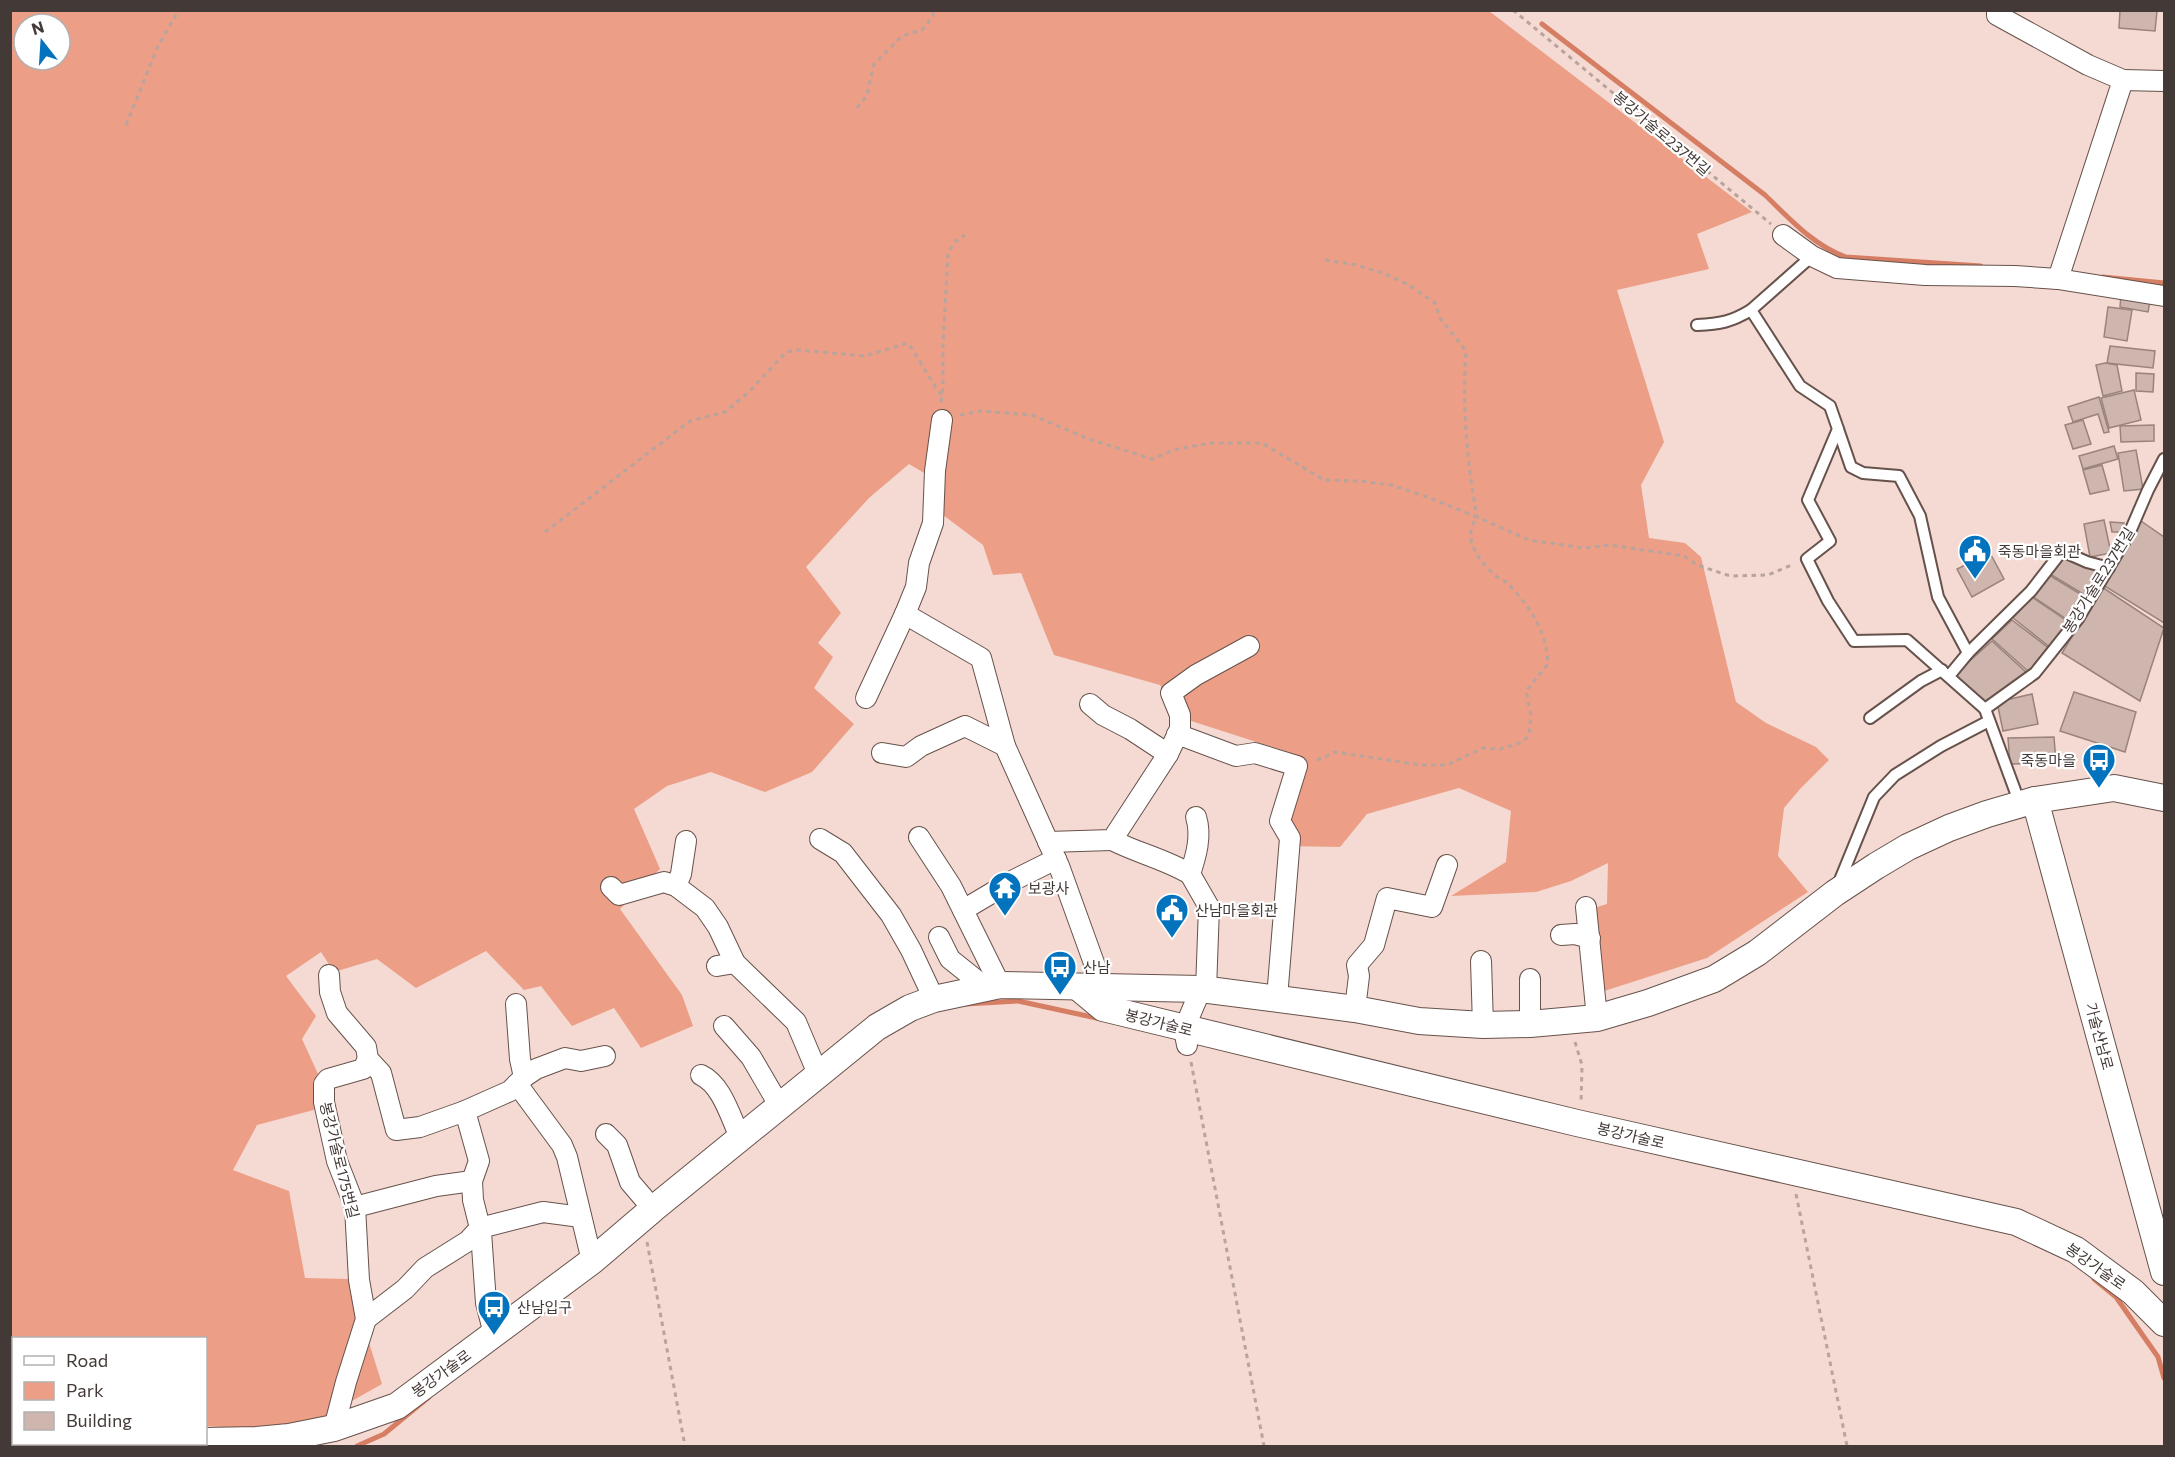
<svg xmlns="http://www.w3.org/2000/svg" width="2175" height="1457" viewBox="0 0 2175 1457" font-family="Commissioner,'Noto Sans KR',sans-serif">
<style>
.green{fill:#ec9e86;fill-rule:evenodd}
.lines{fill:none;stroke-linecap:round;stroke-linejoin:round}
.stream{stroke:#d67e63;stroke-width:5}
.building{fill:#ceb5ae;stroke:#9a837c;stroke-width:1.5}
.service-casing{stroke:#67524b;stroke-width:14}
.minor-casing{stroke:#67524b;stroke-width:22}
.tertiary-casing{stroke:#67524b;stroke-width:28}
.path{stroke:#b8a49d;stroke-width:3;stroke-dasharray:4.5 4.5;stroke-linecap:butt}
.service{stroke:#fff;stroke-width:10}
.minor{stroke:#fff;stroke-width:20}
.tertiary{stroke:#fff;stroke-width:26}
.labels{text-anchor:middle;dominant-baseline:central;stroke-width:4.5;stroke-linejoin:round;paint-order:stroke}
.street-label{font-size:15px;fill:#433936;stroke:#fff}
.poi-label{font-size:15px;fill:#433936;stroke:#fff;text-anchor:start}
</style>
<rect width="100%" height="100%" fill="#f4dad2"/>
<path class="green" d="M10,11H1489L1752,212L1697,234L1709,269L1617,290L1664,442L1641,485L1649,538L1685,543L1701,557L1736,702L1766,723L1816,747L1829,760L1800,789L1784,808L1778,856L1808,892L1707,958L1595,994L1581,912L1607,904L1608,863L1571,881L1536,892L1451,896L1506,862L1511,811L1459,788L1367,814L1340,847L1287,846L1294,754L1185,719L1160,685L1054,655L1021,573L993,575L983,545L935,509L931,477L909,464L869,498L806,567L841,613L818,643L833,657L814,688L854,724L812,772L765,792L711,772L667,786L634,809L660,869L620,909L682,995L693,1026L641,1048L614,1008L572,1026L541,986L524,990L486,951L416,988L377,959L334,972L321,952L286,976L316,1016L302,1039L318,1074L321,1108L257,1125L233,1170L289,1191L305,1278L349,1279L382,1384L318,1420L255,1429L206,1426V1338H14L13,1416H11ZM24,24H60V60H24Z"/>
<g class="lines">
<g class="stream">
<path d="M1542,24L1765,195C1789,218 1814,246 1846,257L1981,266"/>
<path d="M2103,277L2164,283"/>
<path d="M966,1004L1018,1001L1101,1019"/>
<path d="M2094,1279L2116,1297L2158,1357L2164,1378"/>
<path d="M357,1446L384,1434L429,1397"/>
</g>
</g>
<g class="building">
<path d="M2120,10L2157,11L2155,31L2119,28Z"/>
<path d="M2121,295L2150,301L2148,312L2120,307Z"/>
<path d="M2108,307L2132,310L2127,341L2104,337Z"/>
<path d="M2110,346L2155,351L2153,368L2107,363Z"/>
<path d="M2105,363L2117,365L2122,391L2103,396L2096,365Z"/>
<path d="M2136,373L2154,374L2153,392L2136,391Z"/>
<path d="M2134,390L2141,420L2109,428L2101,398Z"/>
<path d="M2099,397L2109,432L2104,433L2098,414L2073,422L2068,407Z"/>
<path d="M2083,420L2091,444L2073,449L2065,425Z"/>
<path d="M2154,425V441L2121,442L2120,426Z"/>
<path d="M2114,446L2118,459L2083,469L2079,456Z"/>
<path d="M2136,450L2143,489L2124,491L2118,453Z"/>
<path d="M2102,465L2109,490L2090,494L2083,470Z"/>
<path d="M2104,520L2111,553L2090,557L2084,524Z"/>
<path d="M2141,521L2164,537V623L2103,585Z"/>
<path d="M2110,522L2124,523L2120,532H2112Z"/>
<path d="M1990,553L2004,579L1972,597L1957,569Z"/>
<path d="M2064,553L2102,573L2088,597L2050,574Z"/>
<path d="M2049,575L2087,598L2071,622L2032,596Z"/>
<path d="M2102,587L2164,628L2140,701L2062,653Z"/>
<path d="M2032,597L2070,623L2051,648L2013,618Z"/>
<path d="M2012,620L2050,649L2030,673L1992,639Z"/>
<path d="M1992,641L2028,674L1982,705L1955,674Z"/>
<path d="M2074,692L2136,712L2125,752L2060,731Z"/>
<path d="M2032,694L2038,724L2003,731L1997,702Z"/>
<path d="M2054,737L2056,763L2010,764L2008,738Z"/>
</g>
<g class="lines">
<g class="service-casing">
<g id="service">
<path d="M1812,256L1751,310L1800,386L1830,406L1838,429L1808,500L1830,541L1807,559L1828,601L1854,641L1907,640L1985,709L2020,804"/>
<path d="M1697,325C1720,324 1731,322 1751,310"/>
<path d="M1838,429L1851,467L1863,473L1899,476L1920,516L1938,597L1968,653"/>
<path d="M1949,676L1968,653L2031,591L2062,551L2087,562L2109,568"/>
<path d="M1985,709L2035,673L2078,619L2129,534L2148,490L2164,459"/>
<path d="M1870,718L1921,681L1942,670"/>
<path d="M1838,885L1874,797L1895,775L1941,746L1989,721"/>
</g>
</g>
<g class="minor-casing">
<g id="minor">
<path d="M1997,10V15L2088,65L2123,80L2058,279"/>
<path d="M2123,80L2164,81"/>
<path d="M1783,235L1812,256L1837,268L1925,275L2015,276L2058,279L2164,296"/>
<path d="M942,420L935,471L933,523L919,563L916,587L905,614L981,658L1005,746"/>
<path d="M866,698L905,614"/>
<path d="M1090,704L1103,715L1130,729L1168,754"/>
<path d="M1177,734L1236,756L1255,753L1297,766L1280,821L1290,838L1277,998"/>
<path d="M882,753L906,757L921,746L965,726L1005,746L1059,866L1103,988"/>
<path d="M1196,817C1202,836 1196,856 1190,874L1209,907L1206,990"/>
<path d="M919,837L951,886L1000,985"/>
<path d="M820,839L843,853L891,915L911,950L934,999"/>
<path d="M1112,840C1137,853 1165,859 1190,874"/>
<path d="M1048,842L1112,840L1168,754L1180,729V715L1171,693L1196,675L1249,646"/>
<path d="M676,886L681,874L686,841"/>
<path d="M611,887L619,895L664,882L676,886L705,908L718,927L735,963L796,1022L818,1074"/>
<path d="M1586,907L1597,1018"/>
<path d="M963,910L1012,881L1056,859"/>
<path d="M1561,935L1575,934L1590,938"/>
<path d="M939,937L950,959L985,987"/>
<path d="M1481,961L1483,1025"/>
<path d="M717,966L735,963"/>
<path d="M329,975L330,992L337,1013L366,1047L368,1059L381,1073L396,1130L420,1127L465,1111L510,1091L524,1077L520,1059L516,1004"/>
<path d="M1530,979V1024"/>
<path d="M1355,1009L1359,976L1357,965L1374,945L1387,898L1432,907L1447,865"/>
<path d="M724,1026L751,1057L779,1105"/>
<path d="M1187,1045L1184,1029L1201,989"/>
<path d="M701,1075C722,1085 730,1116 740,1137"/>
<path d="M524,1077L536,1069L565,1058L581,1061L605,1056"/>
<path d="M517,1084L562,1145L567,1157L592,1261"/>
<path d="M465,1111L479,1161L472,1181L473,1200L481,1232L486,1303L494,1334"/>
<path d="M606,1134L617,1145L630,1182L653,1209"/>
<path d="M355,1207L436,1186L472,1181"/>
<path d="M366,1319L405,1289L425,1268L468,1241L480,1228L543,1212L581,1217"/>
<path d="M334,1428L346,1382L366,1319L359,1280L355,1207L337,1161L324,1102V1084L328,1079L363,1069L368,1059"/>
</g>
</g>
<g class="tertiary-casing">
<g id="tertiary">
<path d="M2035,800L2164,1272"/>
<path d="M1079,988L1103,1008L1577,1123L2016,1222L2076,1250L2133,1292L2164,1323"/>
<path d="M10,1433H14"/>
<path d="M206,1441L257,1440L289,1437L334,1428L397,1406L592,1261L653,1209L877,1027L910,1008L934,999L1000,985L1201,989L1355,1009L1419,1021L1483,1025L1530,1024L1597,1018L1648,1003L1714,979L1757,953L1835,893L1876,866L1908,847L1949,828L1987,814L2035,800L2114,788L2164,798"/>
</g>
</g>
<g class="path">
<path d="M1513,10L1771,224"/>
<path d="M857,108L867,95L874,64L902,36L922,30L933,16V10"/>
<path d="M126,125L158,46L179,10"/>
<path d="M1325,260L1356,265L1383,273L1409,285L1435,303L1440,318L1466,351C1462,405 1467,464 1477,517L1529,540L1583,548L1610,545L1684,556L1697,565L1730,576L1768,575L1794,564"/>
<path d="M941,402L943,386V344L948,253L956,241L965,235"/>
<path d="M960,415L981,411L1032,415L1089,439L1152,459L1174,450L1193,446L1212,443H1262L1324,480L1360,481L1391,485L1422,495L1477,517C1461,539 1479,561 1496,576C1499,579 1504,580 1507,583C1513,588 1518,595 1523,601C1538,620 1547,639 1548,664L1526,691L1531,716L1529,735L1523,742L1500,749L1483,748L1447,765H1421L1335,752L1313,762"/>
<path d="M545,532L690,421L725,412L749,392L786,352L798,350L865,356L908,343C920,360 929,379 942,396"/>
<path d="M1575,1042L1582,1065L1581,1104"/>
<path d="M1191,1062L1264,1446"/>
<path d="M1796,1194L1847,1446"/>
<path d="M647,1242L685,1446"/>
</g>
<use href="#service" class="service"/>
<use href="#minor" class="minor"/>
<use href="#tertiary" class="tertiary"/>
</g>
<defs>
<g id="civic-pin" transform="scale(1.725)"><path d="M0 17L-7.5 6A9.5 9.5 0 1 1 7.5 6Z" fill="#0373bd" stroke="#fff"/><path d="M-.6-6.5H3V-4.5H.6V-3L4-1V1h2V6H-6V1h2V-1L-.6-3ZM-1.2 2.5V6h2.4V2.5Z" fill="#fff"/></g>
<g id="bus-pin" transform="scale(1.725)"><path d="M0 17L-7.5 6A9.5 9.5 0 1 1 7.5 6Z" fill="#0373bd" stroke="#fff"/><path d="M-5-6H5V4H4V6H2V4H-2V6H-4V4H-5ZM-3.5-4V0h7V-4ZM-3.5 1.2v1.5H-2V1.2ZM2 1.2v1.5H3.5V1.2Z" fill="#fff"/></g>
<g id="temple-pin" transform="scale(1.725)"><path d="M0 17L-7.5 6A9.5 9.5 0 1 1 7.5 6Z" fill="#0373bd" stroke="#fff"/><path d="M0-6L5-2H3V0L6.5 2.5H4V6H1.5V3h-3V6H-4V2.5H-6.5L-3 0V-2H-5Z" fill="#fff"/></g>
</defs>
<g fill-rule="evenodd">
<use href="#civic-pin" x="1975" y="551"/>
<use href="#bus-pin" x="2099" y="760"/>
<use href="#temple-pin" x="1005" y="888"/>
<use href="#civic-pin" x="1172" y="910"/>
<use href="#bus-pin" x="1060" y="967"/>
<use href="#bus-pin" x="494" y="1307"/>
</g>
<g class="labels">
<g class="street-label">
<text transform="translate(1662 133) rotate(40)">봉강가술로237번길</text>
<text transform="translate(2098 580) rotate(-58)">봉강가술로237번길</text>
<text transform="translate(1159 1022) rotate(14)">봉강가술로</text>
<text transform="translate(2100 1036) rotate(75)">가술산남로</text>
<text transform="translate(1631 1135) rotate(13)">봉강가술로</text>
<text transform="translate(340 1160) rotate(76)">봉강가술로175번길</text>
<text transform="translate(2096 1266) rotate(35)">봉강가술로</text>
<text transform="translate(441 1373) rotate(-36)">봉강가술로</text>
</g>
<g class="poi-label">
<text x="1998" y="551">죽동마을회관</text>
<text x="2076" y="760" text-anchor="end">죽동마을</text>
<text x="1028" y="888">보광사</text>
<text x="1195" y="910">산남마을회관</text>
<text x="1083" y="967">산남</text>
<text x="517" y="1307">산남입구</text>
</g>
</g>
<rect width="2175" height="1457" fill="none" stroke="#433936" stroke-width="24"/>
<rect x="12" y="1337" width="195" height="108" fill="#ffffff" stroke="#b4b0af" stroke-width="1.5"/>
<rect x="24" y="1356" width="30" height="9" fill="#ffffff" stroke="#b4b0af" stroke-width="1.5"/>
<text x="66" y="1367" font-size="18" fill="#433936">Road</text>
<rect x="24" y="1382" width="30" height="18" fill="#ec9e86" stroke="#b4b0af" stroke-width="1.5"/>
<text x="66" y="1397" font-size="18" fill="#433936">Park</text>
<rect x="24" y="1412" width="30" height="18" fill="#ceb5ae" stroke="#b4b0af" stroke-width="1.5"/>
<text x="66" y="1427" font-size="18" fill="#433936">Building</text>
<g transform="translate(42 42) rotate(343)"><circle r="28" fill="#ffffff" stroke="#b4b0af" stroke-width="1.5"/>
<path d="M0-4.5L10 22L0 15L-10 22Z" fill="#0373bd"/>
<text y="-9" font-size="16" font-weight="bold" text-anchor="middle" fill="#433936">N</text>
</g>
</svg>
